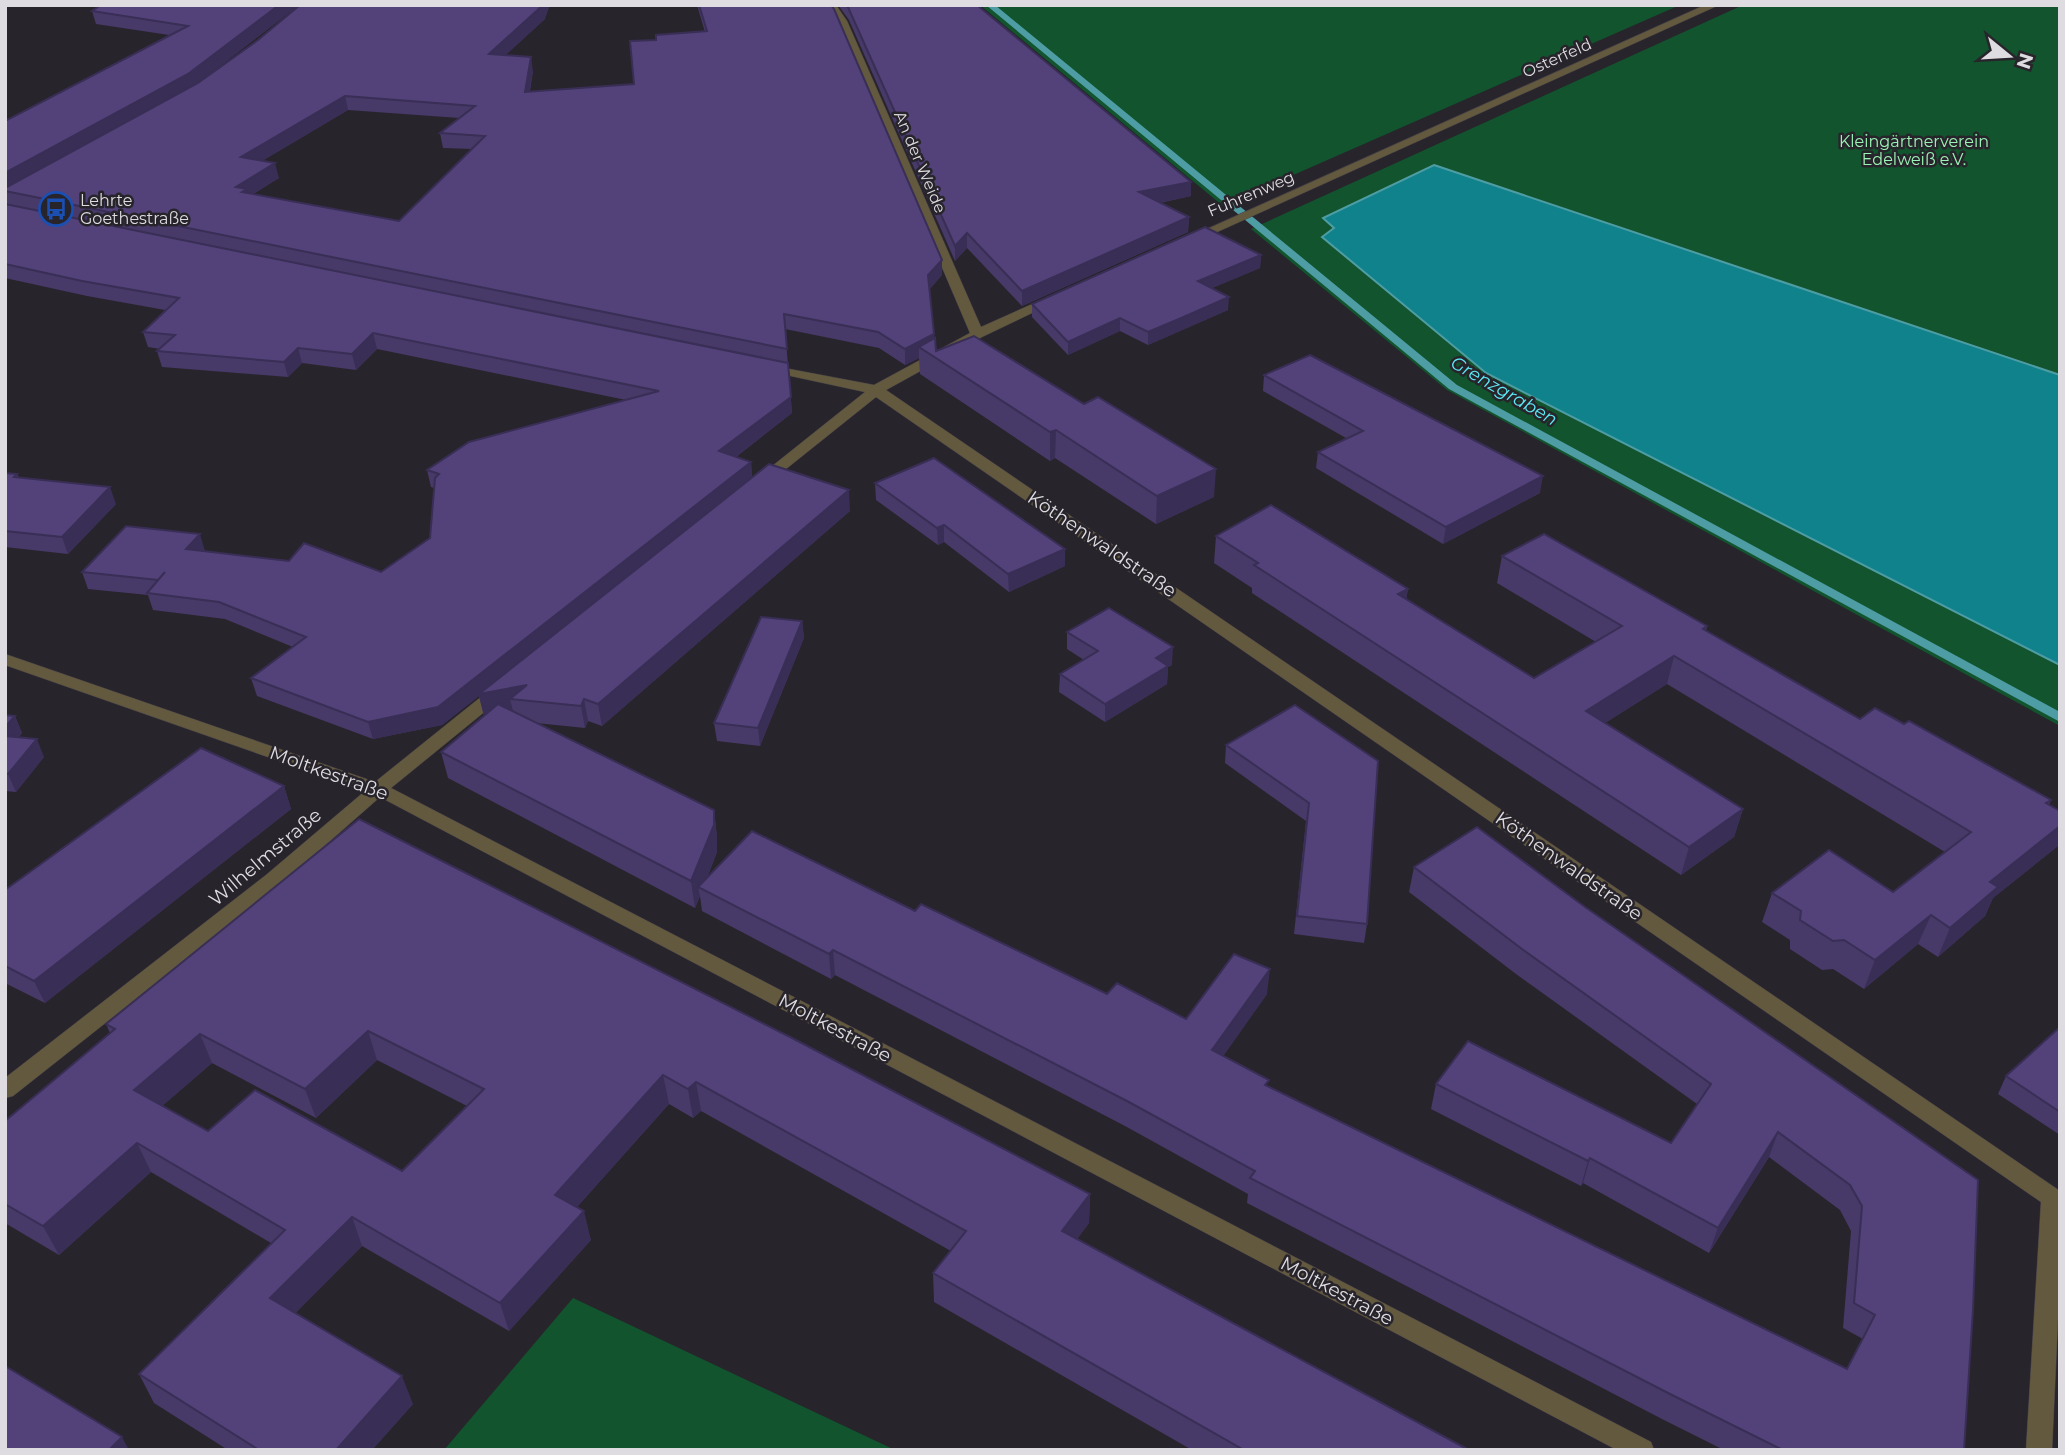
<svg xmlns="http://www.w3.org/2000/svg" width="2065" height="1455" viewBox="0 0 2065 1455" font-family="Montserrat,sans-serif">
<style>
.green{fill:#12542e}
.water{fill:#10828b;stroke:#4e9da4;stroke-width:2}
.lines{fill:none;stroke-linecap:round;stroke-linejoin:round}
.stream{fill:#4e9da4;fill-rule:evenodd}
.street-casing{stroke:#454148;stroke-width:1}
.street{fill:#63593f;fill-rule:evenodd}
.wall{fill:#473968;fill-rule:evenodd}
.shaded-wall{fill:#392e55}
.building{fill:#524279;stroke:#392e55;stroke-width:2;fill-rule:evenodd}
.labels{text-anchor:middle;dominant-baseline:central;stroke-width:5;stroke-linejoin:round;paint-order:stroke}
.far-street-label{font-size:16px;fill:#dedce0;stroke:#28242b}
.far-park-label{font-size:16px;fill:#9af3b5;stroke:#28242b}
.far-poi-label{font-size:16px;fill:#dedce0;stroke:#28242b;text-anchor:start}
.far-water-label{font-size:18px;font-style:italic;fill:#5cebf6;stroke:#28242b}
.street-label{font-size:19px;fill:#dedce0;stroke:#28242b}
</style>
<rect width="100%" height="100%" fill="#28242b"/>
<g class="green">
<path d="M980,5H1680L1223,206Z"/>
<path d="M1743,5H2060V726L1447,390L1251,229Z"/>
<path d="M573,1298L895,1450H444Z"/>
</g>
<path class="water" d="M1434,165L2060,375V665L1486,373L1322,237L1334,228L1323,218Z"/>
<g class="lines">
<path class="stream" d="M986,5H995L1457,385L2060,712V722L1449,389Z"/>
<g class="street-casing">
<g id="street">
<path d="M826,5H836L847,21L981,327L1048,297L1053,296L1059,300L982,337L886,390L2060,1191V1274L2052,1450H2026L2041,1202L876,397L766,485H756L754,482L756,479L865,392L763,370V364L874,385L970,333L837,21Z"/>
<path d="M1705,5H1719L1195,242L1191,243L1185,239Z"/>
<path d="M5,654L375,782L492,688H504L507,692L504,696L391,788L1651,1442L1654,1450H1617L380,797L280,885L13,1096L5,1098V1078L266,875L365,791L5,665Z"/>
</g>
</g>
<use href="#street" class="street"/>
</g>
<g class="wall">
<path d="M299,5L198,83L545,19L505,55L533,71L530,91L634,84L656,40L705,32L697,5H831L942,275L929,290L936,351L1214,497L1156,524L1055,458L1050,461L920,374L919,358L905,365L879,348L785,329L792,413L736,457L751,462L752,477L850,511L602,726L588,721L585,728L536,723L714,810L717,837V852L707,878L915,911L1107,994L1186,1019L1267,994L1223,1056L1268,1086L1847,1369L1863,1339L1843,1328L1851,1231L1840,1210L1769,1157L1709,1253L1583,1183L1581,1186L1431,1109L1436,1084L1671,1143L1697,1104L1516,974L1409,892L1414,867L1585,907L1978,1180L1964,1450H1724L1662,1419L1247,1203L1248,1194L1125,1126L835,975L831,979L702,911L700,896L695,908L448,778L441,752L484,716L479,696L442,725L373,739L257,696L251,678L293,647L225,619L153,610L148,595L88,589L82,572L205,551L381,572L430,538L434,488L431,487L427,470L626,400L377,349L356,370L302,363L288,377L162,367L157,351L160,349L148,347L143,332L165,310L87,296L5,278V204H7L5,199L6,122L169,35L96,24L92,11ZM348,110L459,118L440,133L443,148L472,149L399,221L253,194L279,178L262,161Z"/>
<path d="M838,5H977L1191,196L1160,203L1189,217L1188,232L1022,306L967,248L955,261L849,20Z"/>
<path d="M1261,255L1260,268L1212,288L1228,310L1148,345L1120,331L1068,355L1032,317V304Z"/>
<path d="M1264,375L1540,493L1443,544L1316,468L1318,452L1346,438L1263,391Z"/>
<path d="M5,473L17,474L19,478L116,504L68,554L5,547Z"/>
<path d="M875,483L1065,566L1009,592L944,542L938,545L876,500Z"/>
<path d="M1216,536L1408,589L1406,600L1534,678L1596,642L1497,583L1502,556L1707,626L1706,631L1860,719L1904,724L2051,800L2049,805L2058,846L1993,898L1985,916L1938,957L1918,944L1864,989L1833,969L1822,970L1790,949V940L1762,922L1772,893L1893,892L1945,852L1667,684L1605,723L1743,809L1734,837L1681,875L1252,593V588L1214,563Z"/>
<path d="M802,621L804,638L760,746L717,741L714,723Z"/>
<path d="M1067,632L1172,665L1168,667L1167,684L1105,722L1059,692L1060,674L1084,660L1067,649Z"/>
<path d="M1295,705L1367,924L1364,943L1294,934L1306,821L1225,763L1226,745Z"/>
<path d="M5,715L15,716L22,733L19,737L44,757L16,792L5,791Z"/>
<path d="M284,786L291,809L45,1003L5,983V890Z"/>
<path d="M359,819L1090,1194L1089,1223L1077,1239L1469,1450H1192L934,1302L933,1273L951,1251L701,1111L693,1118L669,1104L577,1207L591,1240L509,1331L362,1246L295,1313L413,1404L372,1450H228L154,1403L139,1374L271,1243L151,1172L59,1255L5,1223V1121L110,1033L106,1024ZM377,1060L467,1106L402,1171L208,1131L162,1106L212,1063L316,1118Z"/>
<path d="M2060,1027V1135L1998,1094L2006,1076Z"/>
</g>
<g class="shaded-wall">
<path d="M279,5H299L192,88L5,191V173Z"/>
<path d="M543,5H550L545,19L492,68L489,54Z"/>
<path d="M531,57L533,71L527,105L525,92Z"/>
<path d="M345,96L348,110L245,171L241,157Z"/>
<path d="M275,163L279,178L249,196L236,187Z"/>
<path d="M1191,182V196L1138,207L1139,192Z"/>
<path d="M1189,217L1188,232L1022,306V291Z"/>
<path d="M967,233V248L955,261V246Z"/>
<path d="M1261,255L1260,268L1198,294V281Z"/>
<path d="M942,260V275L928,291V275Z"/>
<path d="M1229,297L1228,310L1148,345V332Z"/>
<path d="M1120,318V331L1068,355V342Z"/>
<path d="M373,333L377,349L356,370L352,354Z"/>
<path d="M934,334V349L919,347V358L905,365V349Z"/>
<path d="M298,348L302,363L288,377L284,362Z"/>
<path d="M788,363L792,413L721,468L719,451Z"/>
<path d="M1056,430L1055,458L1050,461V432Z"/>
<path d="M751,462L752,478L510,699L513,711L484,716L479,696L442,725L373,739L368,722Z"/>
<path d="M1216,469L1214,497L1156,524L1157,496Z"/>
<path d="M1543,476L1540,493L1443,544L1446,527Z"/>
<path d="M110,487L116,504L68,554L62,537Z"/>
<path d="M849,490L850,511L602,726L598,704Z"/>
<path d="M944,525V542L938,545L937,528Z"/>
<path d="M200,534L205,551L186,549Z"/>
<path d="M1065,549V566L1009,592L1008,574Z"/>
<path d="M1408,589L1403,617L1398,594Z"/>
<path d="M802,621L804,638L760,746L758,728Z"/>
<path d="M1173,647L1172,665L1168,667L1167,684L1105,722V704L1156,658Z"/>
<path d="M1674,656L1667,684L1579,739L1586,711Z"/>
<path d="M584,699L588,721L585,728L581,706Z"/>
<path d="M15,716L22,733L6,753L5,750V727Z"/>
<path d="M37,739L44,757L16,792L8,774Z"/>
<path d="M284,786L291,809L45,1003L34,981Z"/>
<path d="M1743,809L1734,837L1681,875L1689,847Z"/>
<path d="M714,810L717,837V852L702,889L698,887L700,896L695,908L691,881Z"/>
<path d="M2060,826V842L2058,846L1993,898L1985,916L1938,957L1950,928L1990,882Z"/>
<path d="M1931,915L1918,944L1864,989L1875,960Z"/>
<path d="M833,950L835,975L831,979L829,954Z"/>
<path d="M1270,969L1267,994L1210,1075L1212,1050Z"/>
<path d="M368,1031L377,1060L316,1118L305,1089Z"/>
<path d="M200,1034L212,1063L147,1119L134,1090Z"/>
<path d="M663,1075L669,1104L562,1224L555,1195Z"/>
<path d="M696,1082L701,1111L693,1118L688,1089Z"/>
<path d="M1778,1132L1769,1157L1709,1253L1718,1228Z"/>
<path d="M137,1143L151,1172L59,1255L43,1226Z"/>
<path d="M1590,1158L1583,1183L1581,1186L1588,1161Z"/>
<path d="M1090,1194L1089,1223L1062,1260V1231Z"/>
<path d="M584,1211L591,1240L509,1331L500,1303Z"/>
<path d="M352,1217L362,1246L282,1327L270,1298Z"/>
<path d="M402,1376L413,1404L372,1450H336Z"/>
<path d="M122,1437L129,1450H109Z"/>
</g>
<g class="building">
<path d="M101,5H279L188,74L5,173V121L188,26L92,11Z"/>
<path d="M300,5H543L489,54L531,57L525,92L634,84L630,41L656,40V35L707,31L699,5H831L834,9L942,260L928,275L934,334L905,349L878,332L784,314L787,349L5,191V188L198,83L258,40ZM345,96L475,106L440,133L485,136L399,221L242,192L247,189L236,187L275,163L241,157Z"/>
<path d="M847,5H977L1191,182L1139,192L1189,217L1022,291L967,233L955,246Z"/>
<path d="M5,204L788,363L791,397L719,451L751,462L438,707L368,722L251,678L306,637L219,602L147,593L165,572L158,580L82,572L126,526L200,534L186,549L289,561L304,543L381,572L430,538L435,478L439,474L427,470L469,442L659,391L373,333L352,354L298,348L284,362L157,351L175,335L143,332L179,298L82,281L5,264Z"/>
<path d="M1205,227L1261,255L1198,281L1229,297L1179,319L1148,332L1120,318L1068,342L1032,304Z"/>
<path d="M974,336L1084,404L1098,397L1216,469L1157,496L1056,430L1050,432L919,347L935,338L936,351Z"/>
<path d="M1310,355L1543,476L1446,527L1318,452L1363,431L1264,375Z"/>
<path d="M934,458L1065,549L1008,574L944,525L937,528L875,483Z"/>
<path d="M769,464L849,490L598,704L584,699L581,706L510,699L527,685L479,694Z"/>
<path d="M5,473L17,474L14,477L110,487L62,537L5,531Z"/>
<path d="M1271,505L1408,589L1398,594L1534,678L1622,626L1502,556L1544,534L1707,626L1703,629L1860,719L1875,708L1904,724L1909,721L2051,800L2046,803L2060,811V826L1990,882L1998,887L1950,928L1931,915L1875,960L1844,940L1833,941L1800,920L1801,911L1772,893L1829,850L1893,892L1971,832L1674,656L1586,711L1743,809L1689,847L1254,565L1258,563L1216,536Z"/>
<path d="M1109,608L1173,647L1156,658L1168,666L1105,704L1060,674L1098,651L1067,632Z"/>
<path d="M761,617L802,621L758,728L714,723Z"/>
<path d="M498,704L714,810V825L691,881L441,752Z"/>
<path d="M1295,705L1378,761L1367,924L1297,916L1309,803L1226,745Z"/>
<path d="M5,715L15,716L5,727Z"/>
<path d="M5,736L37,739L8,774H5Z"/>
<path d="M201,748L284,786L34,981L5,966V890Z"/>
<path d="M359,819L792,1038L1090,1194L1062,1231L1469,1450H1244L933,1273L966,1231L696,1082L688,1089L663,1075L555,1195L584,1211L500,1303L352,1217L270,1298L402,1376L336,1450H259L139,1374L285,1230L137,1143L43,1226L5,1204V1121L115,1029L106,1024ZM368,1031L484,1089L402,1171L255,1090L208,1131L134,1090L200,1034L305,1089Z"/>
<path d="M1477,827L1585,907L1978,1180L1973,1310L1964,1450H1783L1672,1395L1250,1178L1255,1171L1127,1101L833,950L829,954L698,887L752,831L915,911L921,904L1107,994L1117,983L1186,1019L1234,954L1270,969L1212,1050L1269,1080L1265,1085L1847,1369L1875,1315L1854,1303L1862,1206L1850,1185L1778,1132L1718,1228L1590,1158L1588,1161L1436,1084L1468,1041L1671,1143L1711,1084L1522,949L1414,867Z"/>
<path d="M2060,1027V1112L2006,1076Z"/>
<path d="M5,1366L122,1437L109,1450H5Z"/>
</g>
<defs>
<g id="bus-ring" transform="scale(1.75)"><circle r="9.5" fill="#28242b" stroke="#1a4fb4" stroke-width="1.5"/><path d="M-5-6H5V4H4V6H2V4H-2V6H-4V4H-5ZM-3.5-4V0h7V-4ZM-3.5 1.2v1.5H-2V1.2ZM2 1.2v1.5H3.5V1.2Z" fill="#1a4fb4"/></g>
</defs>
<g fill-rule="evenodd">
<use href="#bus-ring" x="56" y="209"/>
</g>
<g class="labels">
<g class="far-street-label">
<text transform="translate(1557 58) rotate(-24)">Osterfeld</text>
<text transform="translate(920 162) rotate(67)">An der Weide</text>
<text transform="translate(1251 194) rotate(-23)">Fuhrenweg</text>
</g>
<g class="far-park-label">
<text x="1914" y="141">Kleingärtnerverein<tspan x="1914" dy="18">Edelweiß e.V.</tspan></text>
</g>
<g class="far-poi-label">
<text x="80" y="200">Lehrte<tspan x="80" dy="18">Goethestraße</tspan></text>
</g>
<g class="far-water-label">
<text transform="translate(1504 391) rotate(30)">Grenzgraben</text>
</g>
<g class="street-label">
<text transform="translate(1102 544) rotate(34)">Köthenwaldstraße</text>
<text transform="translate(329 773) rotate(20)">Moltkestraße</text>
<text transform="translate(265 857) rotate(-40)">Wilhelmstraße</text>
<text transform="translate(1569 866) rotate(35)">Köthenwaldstraße</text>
<text transform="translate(835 1028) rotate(28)">Moltkestraße</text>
<text transform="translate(1337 1291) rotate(28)">Moltkestraße</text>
</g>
</g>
<rect width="2065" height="1455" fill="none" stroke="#dedce0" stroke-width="14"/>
<g transform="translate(2009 56) rotate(108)" stroke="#28242b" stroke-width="5" paint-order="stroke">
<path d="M0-5L12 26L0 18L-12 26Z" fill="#dedce0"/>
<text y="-10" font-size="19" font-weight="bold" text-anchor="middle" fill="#dedce0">N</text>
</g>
</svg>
